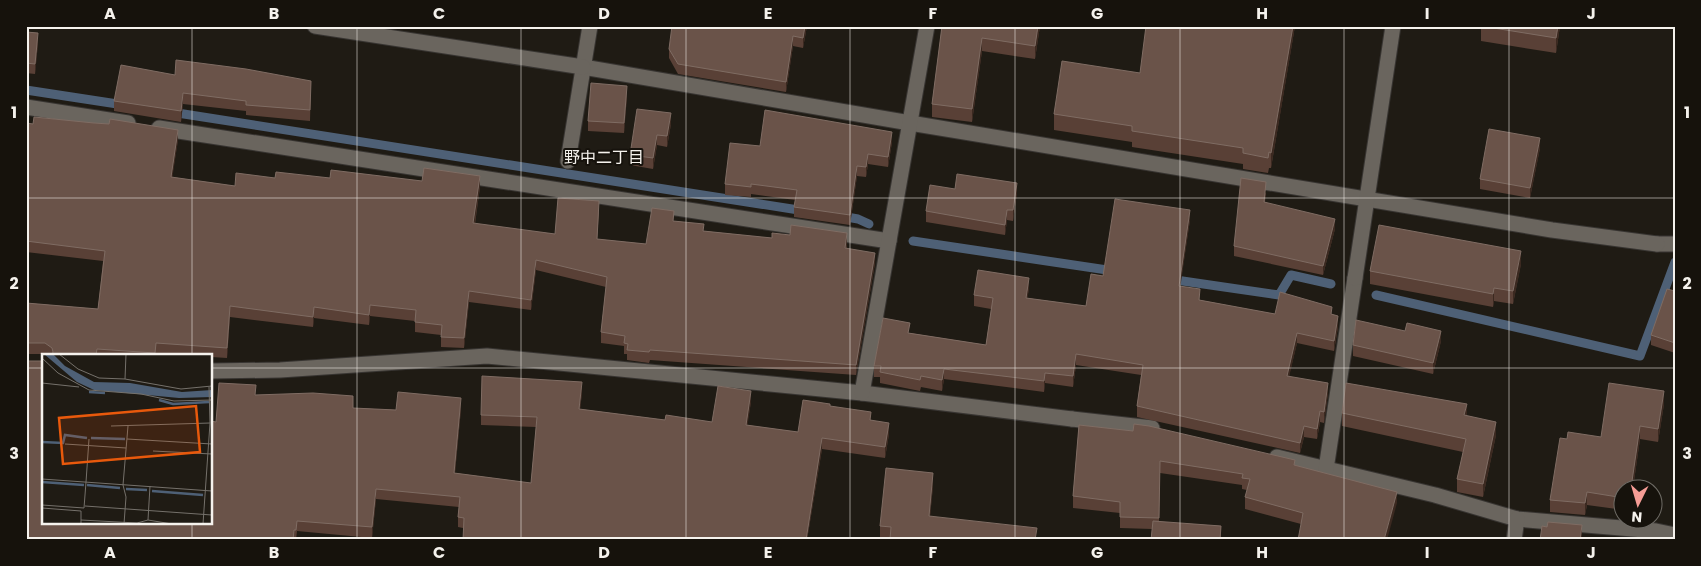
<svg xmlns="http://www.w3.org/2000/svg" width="1701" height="566" viewBox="0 0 1701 566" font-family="Poppins,'Noto Sans JP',sans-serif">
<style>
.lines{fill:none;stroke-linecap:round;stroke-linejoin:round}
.stream{stroke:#4e6076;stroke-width:9}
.lane-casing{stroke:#383532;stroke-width:17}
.street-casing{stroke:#383532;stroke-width:17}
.lane{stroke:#6a655e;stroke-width:15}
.street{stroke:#6a655e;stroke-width:15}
.wall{fill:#594036}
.shaded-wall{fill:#3b2920}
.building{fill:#6a5349;stroke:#7f6c63}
.grid{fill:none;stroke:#f5f2ed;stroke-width:1;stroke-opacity:0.55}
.labels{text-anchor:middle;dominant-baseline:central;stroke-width:4;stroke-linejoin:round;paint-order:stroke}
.neighbourhood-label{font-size:16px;fill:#f5f2ed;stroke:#16120c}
.inset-river{fill:none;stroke:#4e6076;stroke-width:2.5}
.inset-road{fill:none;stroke:#75716b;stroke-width:1}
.view{fill:#e8590c;fill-opacity:0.15;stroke:#e8590c;stroke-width:2.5}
.inset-edge{fill:none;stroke:#f5f2ed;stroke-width:2.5}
.neatline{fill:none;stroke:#f5f2ed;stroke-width:2}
.grid-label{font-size:16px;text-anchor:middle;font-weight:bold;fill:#f5f2ed}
</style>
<rect width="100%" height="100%" fill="#1f1b14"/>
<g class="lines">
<g class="stream">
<path d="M26,90L124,105"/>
<path d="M171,112L805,211"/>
<path d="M841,216L858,219L869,224"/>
<path d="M913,241L1114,271"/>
<path d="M1169,279L1279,295L1291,275L1331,284"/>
<path d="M1376,295L1640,356L1675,262"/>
</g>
<g class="lane-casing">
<g id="lane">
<path d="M583,67L910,123"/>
<path d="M568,161L590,26"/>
<path d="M1657,244H1675"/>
<path d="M1072,419L1152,428"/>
<path d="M1277,457L1435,495L1517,519L1656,531L1675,535"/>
<path d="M1326,469L1355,278"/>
<path d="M1514,540L1517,519"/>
</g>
</g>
<g class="street-casing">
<g id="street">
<path d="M315,26L583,67"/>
<path d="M26,107L128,123"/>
<path d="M910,123L1552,230L1657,244"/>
<path d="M159,128L889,241"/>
<path d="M1355,278L1393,26"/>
<path d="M211,371L280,370L487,356L862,393L1072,419"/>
<path d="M862,393L927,26"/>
</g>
</g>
<use href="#lane" class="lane"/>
<use href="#street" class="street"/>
</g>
<g class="wall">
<path d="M807,26L803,48L793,46L786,92L678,74L669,58V49Z"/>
<path d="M942,26H1040L1035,59L982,51L972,122L932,117V104Z"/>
<path d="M1295,26L1271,168H1269L1268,173L1243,169V164L1132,147V142L1054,130V114L1140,73Z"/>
<path d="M1481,26H1560L1556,53L1481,41Z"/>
<path d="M26,32L38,43L35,74L26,73Z"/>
<path d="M175,75L311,81L310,121L246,115V111L183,104L181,122L114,111V101Z"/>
<path d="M627,96L624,133L588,131V121Z"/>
<path d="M26,123L33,124L94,123L178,140L172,177L235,186L275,178H330L422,181L480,187L475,224L555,234L599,212L597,239L646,244L674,221L704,231L772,238L847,244V248L875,263L856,375L650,360L649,363L627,360V354H624V346L601,343V332L606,287L536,270L531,310L469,302L464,348L441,347V335L415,332V321L370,316L369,325L314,318L313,327L230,317L227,358L211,357V355H176L156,353V355H47L45,354H26V303L98,309L103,261L26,252Z"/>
<path d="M671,124L667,147L657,145L653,169L630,165V155Z"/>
<path d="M892,142L888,167L868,164L866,177L857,176L850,225L794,217V207L795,200L751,194V197L725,195V184L760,146Z"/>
<path d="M1540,148L1530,198L1480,189V179Z"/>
<path d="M955,189L1017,193L1013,221L1007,220L1005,235L926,222V211Z"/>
<path d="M1266,192L1265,202L1335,229L1323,275L1234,256V246Z"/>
<path d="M1190,220L1180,286L1200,300L1275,314L1332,315L1338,327L1334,351L1297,343L1289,376L1328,393L1324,423L1320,422L1317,439L1304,437L1300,453L1137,417V406L1141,375L1076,365L1073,387L1045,383L1044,392L944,379L942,391L921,387L920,391L880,383V377H874V366L910,333L986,345L991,309L974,306V295L1029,289L1027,298L1086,306L1103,276Z"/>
<path d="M1521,264L1513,304L1494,301L1493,307L1370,284V271Z"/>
<path d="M1675,291V353L1651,345V335Z"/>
<path d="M1441,341L1433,374L1353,356V345Z"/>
<path d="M582,393L580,409L665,420L712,422L751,402L747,425L798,432L830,406L871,420L889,434L885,458L822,449L807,540H463V528L458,527V517L459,507L376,499L372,538L297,531L296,540H26L44,522L216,422L256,395L353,408L396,410L461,409L455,473L531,483L536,427L481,425V415Z"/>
<path d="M1664,404L1658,442L1640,439L1633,488H1624V510L1587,505L1585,515L1550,512V500L1601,437Z"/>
<path d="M1342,413L1467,416L1496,435L1483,497L1457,492V479L1463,452L1342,426Z"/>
<path d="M1079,425L1295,465L1397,503L1301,524L1245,509V497L1247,490L1242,489V485L1160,473L1159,522L1221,526V540H1151L1152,529L1120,528V513L1073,508V496Z"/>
<path d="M933,486L930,516L1037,540H890L880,539V526Z"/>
</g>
<g class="shaded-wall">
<path d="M805,26H807L803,48V38Z"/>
<path d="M1038,26H1040L1035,59V46Z"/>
<path d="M1293,26H1295L1271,168V153Z"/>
<path d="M1558,26H1560L1556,53V38Z"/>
<path d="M38,33V43L35,74V64Z"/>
<path d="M793,36V46L786,92V82Z"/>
<path d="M982,38V51L972,122V109Z"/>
<path d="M627,86V96L624,133V123Z"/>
<path d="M183,93V104L181,122V111Z"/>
<path d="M671,113V124L667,147V136Z"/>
<path d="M178,130V140L171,187V177Z"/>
<path d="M892,132V142L888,167V157Z"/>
<path d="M657,135V145L653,169V158Z"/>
<path d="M1540,138V148L1530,198V188Z"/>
<path d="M868,154V164L866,177V167Z"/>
<path d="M857,166V176L850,225V215Z"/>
<path d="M480,176V187L473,234V223Z"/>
<path d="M1017,183V193L1013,221V210Z"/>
<path d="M1007,210V220L1005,235V225Z"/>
<path d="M1190,210V220L1179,296V286Z"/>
<path d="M1335,219V229L1323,275V266Z"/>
<path d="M847,233V244L845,258V248Z"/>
<path d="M1521,251V264L1513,304V291Z"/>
<path d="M875,253V263L856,375V365Z"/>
<path d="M536,260V270L531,310V300Z"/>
<path d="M1029,278V289L1026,308V298Z"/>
<path d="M1494,288V301L1493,307V294Z"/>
<path d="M469,291V302L464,348V338Z"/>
<path d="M370,305V316L369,325V315Z"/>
<path d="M230,306V317L227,358V348Z"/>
<path d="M314,307V318L313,327V317Z"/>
<path d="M1338,316V327L1334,351V341Z"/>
<path d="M1441,331V341L1433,374V363Z"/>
<path d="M1297,333V343L1287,386V376Z"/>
<path d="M1076,354V365L1073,387V376Z"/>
<path d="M944,369V379L942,391V380Z"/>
<path d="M1045,373V383L1044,392V381Z"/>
<path d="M582,382V393L579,419V409Z"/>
<path d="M1328,383V393L1324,423V412Z"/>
<path d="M751,391V402L746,436V425Z"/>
<path d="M1664,391V404L1658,442V429Z"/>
<path d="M461,398V409L454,483V473Z"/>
<path d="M1467,404V417L1464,415Z"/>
<path d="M1320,411V422L1317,439V429Z"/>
<path d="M1496,422V435L1483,497V484Z"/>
<path d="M889,423V434L885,458V447Z"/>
<path d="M1304,426V437L1300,453V443Z"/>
<path d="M1640,426V439L1633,488H1631Z"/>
<path d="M822,438V449L807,540H806Z"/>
<path d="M933,473V486L929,528V516Z"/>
<path d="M376,489V499L372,538V527Z"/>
<path d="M1397,492V503L1387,540H1384Z"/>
<path d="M1587,492V505L1585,515V503Z"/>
<path d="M1582,525V540H1580Z"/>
</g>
<g class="building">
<path d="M672,26H805L803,38L793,36L786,82L678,64L669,49Z"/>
<path d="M942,26H1038L1035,46L982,38L972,109L932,104Z"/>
<path d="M1146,26H1293L1271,153L1269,152L1268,158L1243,153V148L1132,131V126L1054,114L1062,61L1140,73Z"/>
<path d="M1481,26H1558L1556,38Z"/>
<path d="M26,32L38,33L35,64L26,63Z"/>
<path d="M176,60L246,69L311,81L310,110L246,105V101L183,93L181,111L114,101L121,65L175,75Z"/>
<path d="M591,83L627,86L624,123L588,121Z"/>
<path d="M637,109L671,113L667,136L657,135L653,158L630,155Z"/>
<path d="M765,110L892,132L888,157L868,154L866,167L857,166L850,215L794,207L797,190L751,184V187L725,184L730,143L760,146Z"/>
<path d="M34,117L94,123L109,124L110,119L178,130L171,177L235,186L236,173L275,178L276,172L330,178L331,170L422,181L424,168L480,176L473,223L555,234L558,198L599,201L597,239L646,244L652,208L674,211L673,221L704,224L703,231L772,238V233L790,235L791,225L847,233L845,248L875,253L856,365L650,350L649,352L627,350L628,344L624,343L625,336L601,332L607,277L536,260L531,300L469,291L464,338L441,337L442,325L415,322L416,310L370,305L369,315L314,307L313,317L230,306L227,348L156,343L155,353L97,349L96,355H52L53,352L52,348L45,343H26V303L98,309L105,251L26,241V123L33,124Z"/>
<path d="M1489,129L1540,138L1530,188L1480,179Z"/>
<path d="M957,174L1017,183L1013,210H1007L1005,225L926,211L930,185L955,189Z"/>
<path d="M1241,178L1266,182L1264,202L1335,219L1323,266L1234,246Z"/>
<path d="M1115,199L1190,210L1179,286L1200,289L1199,300L1275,314L1280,292L1332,307L1331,314L1338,316L1334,341L1297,333L1287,376L1328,383L1324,412L1320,411L1317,429L1304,426L1300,443L1137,406L1143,365L1076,354L1073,376L1045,373L1044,381L944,369L942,380L921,376L920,380L880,372L881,366H874L883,318L910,323L908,333L986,345L993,298L974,295L978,270L1029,278L1026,298L1086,306L1091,274L1103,276Z"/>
<path d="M1379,225L1521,251L1513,291L1494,288L1493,294L1370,271Z"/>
<path d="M1667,289L1675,291V343L1651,335Z"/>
<path d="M1356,320L1405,331L1407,323L1441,331L1433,363L1353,345Z"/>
<path d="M26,361H44V522H211V421L216,422L219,383L256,385L255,395L313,393L353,396V408L396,410L398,392L461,398L454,473L531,483L537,417L481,415L482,376L582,382L579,409L665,420L666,415L712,422L718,386L751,391L746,425L798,432L803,400L830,404V406L871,412L870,420L889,423L885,447L822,438L806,540H571L560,538V540H463L464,518L458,517L460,497L376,489L372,527L297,521L296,530H294L293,540H26Z"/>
<path d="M1346,383L1467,404L1464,415L1496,422L1483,484L1457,479L1466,439L1342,413Z"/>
<path d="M1609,383L1664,391L1658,429L1640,426L1631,488H1624V498L1587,492L1585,503L1550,500L1560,438L1567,439L1568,432L1601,437Z"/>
<path d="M1134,424L1149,426L1295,460L1294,465L1397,492L1384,540H1298L1303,513L1245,497L1250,479L1242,478L1243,474L1160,461L1159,518L1120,517V502L1073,496L1079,425L1133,431Z"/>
<path d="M886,468L933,473L929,516L1037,528L1035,540H890L891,527L880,526Z"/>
<path d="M1153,521L1221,526L1220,540H1151Z"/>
<path d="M1548,522L1582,525L1580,540H1540L1542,526L1547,527Z"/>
</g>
<path class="grid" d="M192,26V355M357,26V540M521,26V540M686,26V540M850,26V540M1015,26V540M1180,26V540M1344,26V540M1509,26V540M26,198H1675M26,368H44M211,368H1675M192,522V540"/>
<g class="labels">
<g class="neighbourhood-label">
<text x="604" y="157">野中二丁目</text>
</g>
</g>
<g transform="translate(42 354)">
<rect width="170" height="170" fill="#1f1b14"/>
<path d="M2,0H11L23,12L52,28L88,29L140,38L170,36V43L137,44L52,36L35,28Z" fill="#4e6076"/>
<path class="inset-river" d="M47,38L63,39M117,46L131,50L167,48M49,84L83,85M0,88L21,89L23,81L45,84M0,128L42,131M45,131L78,134M84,135L105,136M110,137L161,141"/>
<path class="inset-road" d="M17,0L36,15L57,24L83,25L139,35L170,32M0,4L16,19L47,36L99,40L132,47L170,46M83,25L84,0M0,29L37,33M69,72L168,69M85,85L170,90M23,90L84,94M111,97L170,100M0,125L170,137M44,128L47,85M108,132L106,166L130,170M0,151L42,154L44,128M43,152L170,161M0,154L39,157V170M39,166L95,169L106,166M82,170L84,143L81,131L86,72M161,170L168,69L167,33"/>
<path class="view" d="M154,52L158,98L21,110L17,64Z"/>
<rect width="170" height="170" class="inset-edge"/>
</g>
<rect width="1701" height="566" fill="none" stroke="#16120c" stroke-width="55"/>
<g transform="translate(1638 504) rotate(185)"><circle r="24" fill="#16120c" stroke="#6f6c66"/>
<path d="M0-4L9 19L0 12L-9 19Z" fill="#f59c95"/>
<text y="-8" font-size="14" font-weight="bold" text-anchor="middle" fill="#f5f2ed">N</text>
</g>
<rect x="28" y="28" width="1646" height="510" class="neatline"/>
<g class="grid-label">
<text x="110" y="19">A</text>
<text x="274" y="19">B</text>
<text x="439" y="19">C</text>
<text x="604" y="19">D</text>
<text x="768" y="19">E</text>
<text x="933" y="19">F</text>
<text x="1097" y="19">G</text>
<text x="1262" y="19">H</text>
<text x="1427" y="19">I</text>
<text x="1591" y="19">J</text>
<text x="14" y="118">1</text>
<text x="1687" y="118">1</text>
<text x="14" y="289">2</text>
<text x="1687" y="289">2</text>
<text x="14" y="459">3</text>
<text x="1687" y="459">3</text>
<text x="110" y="558">A</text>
<text x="274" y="558">B</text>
<text x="439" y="558">C</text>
<text x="604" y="558">D</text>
<text x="768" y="558">E</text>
<text x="933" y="558">F</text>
<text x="1097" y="558">G</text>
<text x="1262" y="558">H</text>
<text x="1427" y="558">I</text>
<text x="1591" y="558">J</text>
</g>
</svg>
